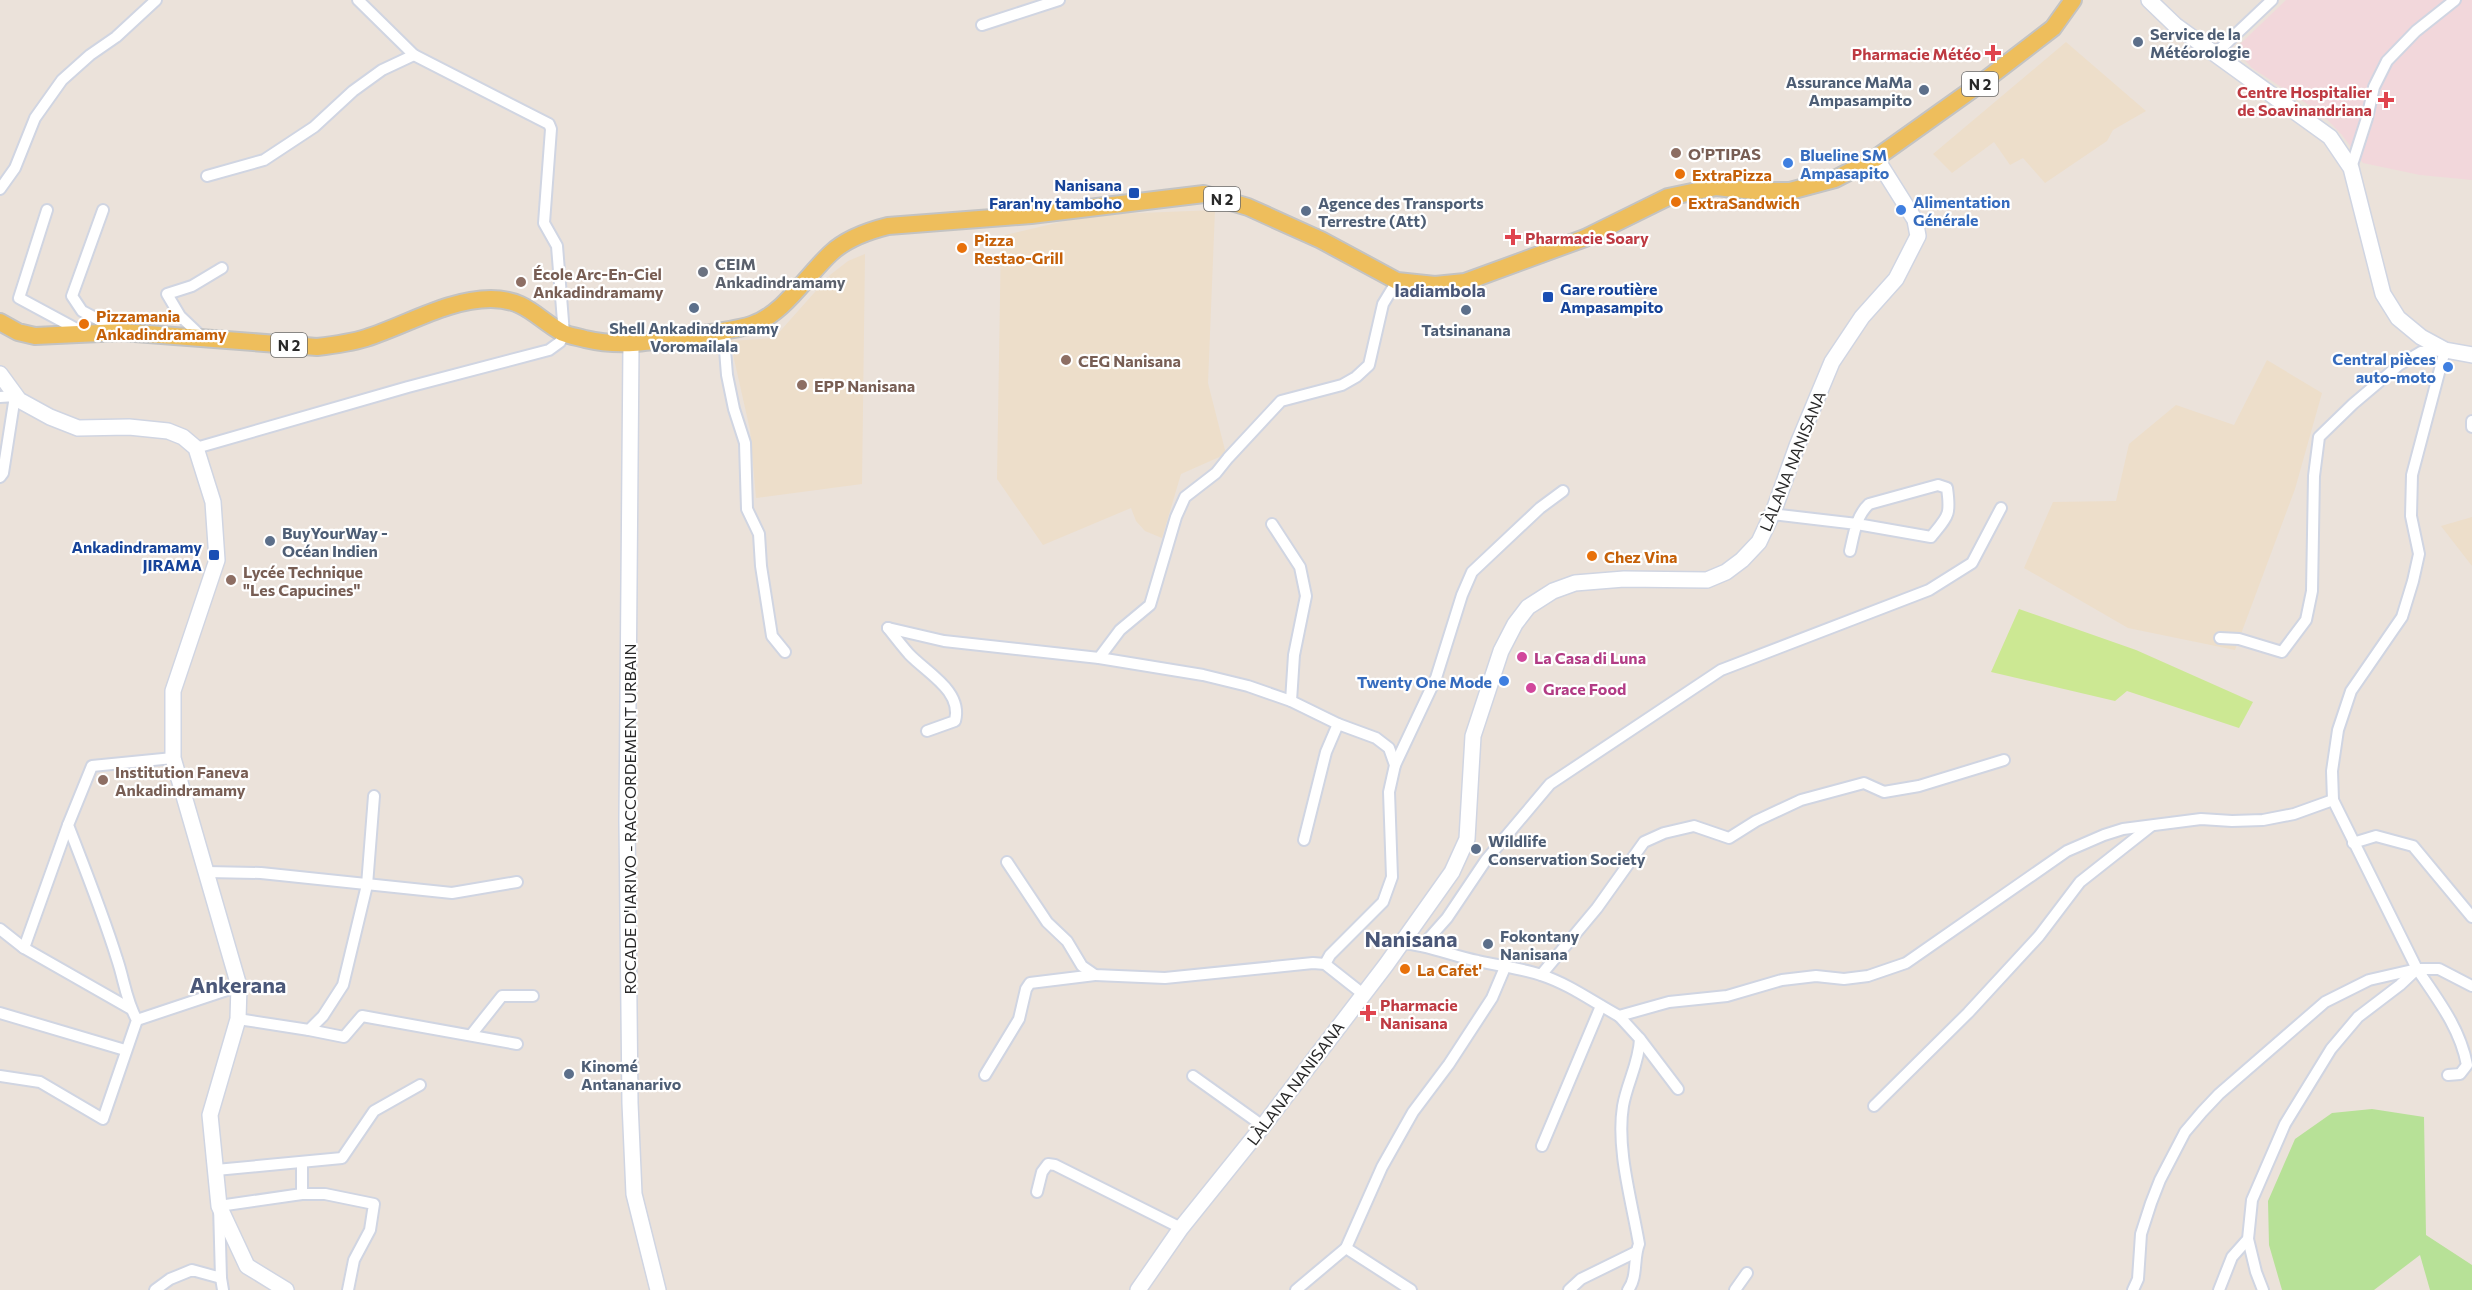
<svg xmlns="http://www.w3.org/2000/svg" width="2472" height="1290" viewBox="0 0 2472 1290" font-family="Commissioner,sans-serif">
<style>
.education{fill:#eddeca}
.medical{fill:#f2d7db}
.green{fill:#b7e197}
.pitch{fill:#cce893}
.lines{fill:none;stroke-linecap:round;stroke-linejoin:round}
.street-casing{stroke:#d0d5e2;stroke-width:14}
.secondary-casing{stroke:#d0d5e2;stroke-width:18}
.primary-casing{stroke:#c3c3c3;stroke-width:20}
.street{stroke:#fff;stroke-width:10}
.secondary{stroke:#fff;stroke-width:15}
.primary{stroke:#eebe5c;stroke-width:16}
.service-dot{fill:#5c6f8a;stroke:#fff;stroke-width:2}
.health-dot{fill:#e0444e;stroke:#fff;stroke-width:2}
.education-dot{fill:#8d6e63;stroke:#fff;stroke-width:2}
.shop-dot{fill:#3f7fe0;stroke:#fff;stroke-width:2}
.food-dot{fill:#e8710a;stroke:#fff;stroke-width:2}
.transit-dot{fill:#1a4fb4;stroke:#fff;stroke-width:2}
.worship-dot{fill:#6b7280;stroke:#fff;stroke-width:2}
.hotel-dot{fill:#d1479c;stroke:#fff;stroke-width:2}
.labels{text-anchor:middle;dominant-baseline:central;stroke-width:4.5;stroke-linejoin:round;paint-order:stroke}
.shield{fill:#fff;stroke:#696969;stroke-width:1.5}
.shield-label{font-size:15px;font-weight:bold;fill:#292929}
.service-label{font-size:16px;font-weight:bold;fill:#4e5e75;stroke:#fff;text-anchor:start}
.health-label{font-size:16px;font-weight:bold;fill:#be3a42;stroke:#fff;text-anchor:end}
.education-label{font-size:16px;font-weight:bold;fill:#785e54;stroke:#fff;text-anchor:start}
.shop-label{font-size:16px;font-weight:bold;fill:#366cbe;stroke:#fff;text-anchor:start}
.food-label{font-size:16px;font-weight:bold;fill:#c56008;stroke:#fff;text-anchor:start}
.transit-label{font-size:16px;font-weight:bold;fill:#164399;stroke:#fff;text-anchor:end}
.worship-label{font-size:16px;font-weight:bold;fill:#5b616d;stroke:#fff;text-anchor:start}
.street-label{font-size:16px;fill:#292929;stroke:#fff}
.hotel-label{font-size:16px;font-weight:bold;fill:#b23c85;stroke:#fff;text-anchor:start}
.neighbourhood-label{font-size:18px;font-weight:bold;fill:#4a5778;stroke:#fff}
.district-label{font-size:22px;font-weight:bold;fill:#4a5778;stroke:#fff}
</style>
<rect width="100%" height="100%" fill="#ebe2da"/>
<g class="education">
<path d="M2066,42L2146,111L2113,130L2107,141L2045,183L2023,158L2010,165L1994,142L1952,173L1933,154Z"/>
<path d="M1215,210L1208,383L1226,454L1181,474L1162,538L1145,531L1136,521L1131,508L1043,545L997,479L1001,236L1090,215Z"/>
<path d="M865,254L862,484L756,498L750,430L730,341L774,338L830,275L848,261Z"/>
<path d="M2267,360L2322,393L2295,489L2235,650L2128,628L2024,568L2053,502L2116,501L2129,444L2176,405L2234,425Z"/>
<path d="M2472,517V566L2441,526Z"/>
</g>
<path class="medical" d="M2286,0H2472V180L2420,175L2363,163L2342,135L2321,113L2252,68L2235,49Z"/>
<path class="green" d="M2372,1109L2424,1117L2426,1235L2472,1265V1290H2430L2420,1255L2374,1290H2282L2269,1245L2268,1201L2295,1139L2332,1113Z"/>
<path class="pitch" d="M2019,609L2136,650L2253,702L2239,728L2127,691L2115,701L1991,672Z"/>
<g class="lines">
<g class="street-casing">
<g id="street">
<path d="M982,25L1059,0"/>
<path d="M2216,53L2272,0"/>
<path d="M2351,168L2367,118L2374,87L2387,61L2416,31L2455,0"/>
<path d="M207,176L264,160L314,127L353,91L382,70L414,55"/>
<path d="M0,189L15,168L35,118L62,80L90,55L116,37L156,0"/>
<path d="M47,210L19,298L82,332"/>
<path d="M103,210L72,296L82,311L120,331"/>
<path d="M719,331L725,350L727,375L734,409L745,443L747,509L759,534L761,566L772,636L785,652"/>
<path d="M202,337L180,316L167,294L192,286L222,268"/>
<path d="M0,397L15,396L3,473L0,477"/>
<path d="M2472,421V427"/>
<path d="M196,448L408,387L549,350L560,342L564,334L557,246L544,223L551,129L549,124L414,55L358,0"/>
<path d="M1772,514L1857,524L1931,537C1948,516 1951,516 1947,488L1938,485L1869,504C1856,516 1854,534 1850,551"/>
<path d="M1272,524L1300,567L1306,596L1294,655L1291,701"/>
<path d="M888,628L944,641L1099,658L1203,675L1248,686L1291,701L1338,724L1376,738L1389,748L1395,765L1389,792L1392,877L1383,902L1330,955L1325,964"/>
<path d="M888,628C895,637 902,646 909,654C927,673 963,691 955,721L927,731"/>
<path d="M1099,658L1120,630L1150,605L1176,517L1185,497L1216,473L1228,458L1281,401L1342,385L1356,377L1369,365L1383,304L1397,281"/>
<path d="M1395,765L1436,678L1462,595L1472,572L1540,508L1563,491"/>
<path d="M2333,800L2417,969H2439L2472,986"/>
<path d="M1304,840L1326,752L1338,724"/>
<path d="M2353,843L2376,836L2413,846L2472,917"/>
<path d="M1007,862L1047,922L1067,941L1082,966L1095,975L1165,978L1313,963L1325,964L1363,994"/>
<path d="M206,872L261,873L452,893L517,882"/>
<path d="M0,929L24,948L131,1009"/>
<path d="M1402,943C1429,945 1452,956 1478,961C1499,966 1521,968 1541,975C1569,984 1593,1002 1619,1016L1669,1002L1727,996L1782,980L1816,976L1844,979L1868,976L1906,963L2067,851L2104,835L2123,829L2201,819L2232,821L2263,820L2294,814L2333,800L2332,771L2338,730L2351,691L2402,617L2413,581L2419,554L2411,516L2412,475L2445,350L2421,352L2399,365L2353,404L2319,437L2314,476L2312,591L2306,620L2282,652L2239,639L2220,638"/>
<path d="M1423,945L1447,918L1486,860L1550,784L1721,670L1929,590L1972,563L2001,508"/>
<path d="M24,948L68,825"/>
<path d="M2417,969C2438,1000 2460,1028 2467,1065L2460,1074L2448,1075"/>
<path d="M1541,975L1597,908L1644,842L1664,833L1694,826L1729,838L1756,821L1801,800L1864,783L1884,792L1919,786L2004,760"/>
<path d="M0,1013L125,1050"/>
<path d="M1619,1016L1640,1039C1639,1063 1627,1083 1623,1106C1616,1149 1632,1202 1639,1244C1633,1259 1638,1277 1628,1290"/>
<path d="M238,1019L309,1030L323,1016L343,985L367,885L374,796"/>
<path d="M137,1020L239,986"/>
<path d="M309,1030L344,1037L362,1016L517,1044"/>
<path d="M471,1035L502,996H533"/>
<path d="M1640,1039L1678,1089"/>
<path d="M985,1075L1019,1019L1026,989L1030,983L1095,975"/>
<path d="M0,1076L40,1082L103,1119L137,1020C126,1001 124,979 117,959C103,914 85,869 68,825L92,766L173,758"/>
<path d="M1193,1076L1263,1126"/>
<path d="M1874,1106L1968,1013L2039,936L2080,882L2151,826"/>
<path d="M1542,1146L1601,1006"/>
<path d="M216,1170L342,1158L374,1111L420,1085"/>
<path d="M1037,1192L1042,1172L1048,1164L1055,1165L1181,1228"/>
<path d="M302,1194H325L374,1204L370,1230L354,1260L348,1290"/>
<path d="M2248,1239L2256,1272L2263,1290"/>
<path d="M1346,1248L1411,1290"/>
<path d="M221,1278L223,1290"/>
<path d="M155,1290L170,1279L192,1270L221,1278L219,1206L302,1194V1162"/>
<path d="M1296,1290L1346,1248L1382,1167L1413,1112L1449,1064L1492,998L1506,965"/>
<path d="M1569,1290L1581,1279L1636,1252"/>
<path d="M1735,1290L1747,1273"/>
<path d="M2133,1290L2138,1279L2141,1234L2151,1203L2160,1180L2185,1132L2202,1112L2219,1094L2325,1002L2369,980L2417,969"/>
<path d="M2219,1290L2232,1257L2248,1239L2252,1200L2285,1124L2331,1049L2358,1017L2400,985L2417,969"/>
</g>
</g>
<g class="secondary-casing">
<g id="secondary">
<path d="M2149,0L2175,25L2330,137L2351,168L2383,294L2398,318L2421,337L2445,350L2472,355"/>
<path d="M631,345L627,821L630,1103L634,1194L658,1290"/>
<path d="M0,374L19,400L50,417L78,428L129,427L168,431L183,437L196,448L213,502L217,560L173,691V758L239,986L238,1019L210,1115L219,1206L247,1266L286,1290"/>
<path d="M1138,1290L1181,1228L1263,1126L1386,965L1452,872L1467,839L1473,736L1501,651L1515,624L1528,607L1553,591L1575,583L1624,579L1707,580L1726,572L1742,560L1759,542L1774,510L1797,446L1832,362L1862,317L1896,279L1918,236L1915,220L1876,158"/>
</g>
</g>
<g class="primary-casing">
<path id="primary" d="M0,322L18,332L35,336L122,332L317,347C334,345 350,343 366,338C407,325 448,299 491,299C526,299 536,318 563,333C570,336 578,337 585,339C623,348 651,341 688,336C709,333 731,331 751,325C783,315 807,275 831,253C847,238 868,231 888,226L1031,215L1204,194L1248,207L1321,240L1397,281L1435,285L1465,282L1585,238L1668,197L1716,187L1754,191H1790L1835,179L1876,158L1984,81L2053,28L2073,0"/>
</g>
<use href="#street" class="street"/>
<use href="#secondary" class="secondary"/>
<use href="#primary" class="primary"/>
</g>
<g class="service-dot">
<circle cx="2138" cy="42" r="6"/>
<circle cx="1924" cy="90" r="6"/>
<circle cx="1306" cy="211" r="6"/>
<circle cx="694" cy="308" r="6"/>
<circle cx="1466" cy="310" r="6"/>
<circle cx="270" cy="541" r="6"/>
<circle cx="1476" cy="849" r="6"/>
<circle cx="1488" cy="944" r="6"/>
<circle cx="569" cy="1074" r="6"/>
</g>
<g class="health-dot">
<path d="M1990 44h6v6h6v6h-6v6h-6v-6h-6v-6h6z"/>
<path d="M2383 91h6v6h6v6h-6v6h-6v-6h-6v-6h6z"/>
<path d="M1510 228h6v6h6v6h-6v6h-6v-6h-6v-6h6z"/>
<path d="M1365 1004h6v6h6v6h-6v6h-6v-6h-6v-6h6z"/>
</g>
<g class="education-dot">
<circle cx="1676" cy="153" r="6"/>
<circle cx="521" cy="282" r="6"/>
<circle cx="1066" cy="360" r="6"/>
<circle cx="802" cy="385" r="6"/>
<circle cx="231" cy="580" r="6"/>
<circle cx="103" cy="780" r="6"/>
</g>
<g class="shop-dot">
<circle cx="1788" cy="163" r="6"/>
<circle cx="1901" cy="210" r="6"/>
<circle cx="2448" cy="367" r="6"/>
<circle cx="1504" cy="681" r="6"/>
</g>
<g class="food-dot">
<circle cx="1680" cy="174" r="6"/>
<circle cx="1676" cy="202" r="6"/>
<circle cx="962" cy="248" r="6"/>
<circle cx="84" cy="324" r="6"/>
<circle cx="1592" cy="556" r="6"/>
<circle cx="1405" cy="969" r="6"/>
</g>
<g class="transit-dot">
<rect x="1128" y="187" width="12" height="12" rx="3"/>
<rect x="1542" y="291" width="12" height="12" rx="3"/>
<rect x="208" y="549" width="12" height="12" rx="3"/>
</g>
<circle class="worship-dot" cx="703" cy="272" r="6"/>
<g class="hotel-dot">
<circle cx="1522" cy="657" r="6"/>
<circle cx="1531" cy="688" r="6"/>
</g>
<g class="labels">
<g class="shield">
<rect x="1962" y="72" width="36" height="24" rx="4.5"/>
<rect x="1204" y="187" width="36" height="24" rx="4.5"/>
<rect x="271" y="333" width="36" height="24" rx="4.5"/>
</g>
<g class="shield-label">
<text x="1980" y="84">N 2</text>
<text x="1222" y="199">N 2</text>
<text x="289" y="345">N 2</text>
</g>
<g class="service-label">
<text x="2150" y="33">Service de la<tspan x="2150" dy="18">Météorologie</tspan></text>
<text x="1912" y="81" text-anchor="end">Assurance MaMa<tspan x="1912" dy="18">Ampasampito</tspan></text>
<text x="1318" y="202">Agence des Transports<tspan x="1318" dy="18">Terrestre (Att)</tspan></text>
<text x="694" y="327" text-anchor="middle">Shell Ankadindramamy<tspan x="694" dy="18">Voromailala</tspan></text>
<text x="1466" y="329" text-anchor="middle">Tatsinanana</text>
<text x="282" y="532">BuyYourWay -<tspan x="282" dy="18">Océan Indien</tspan></text>
<text x="1488" y="840">Wildlife<tspan x="1488" dy="18">Conservation Society</tspan></text>
<text x="1500" y="935">Fokontany<tspan x="1500" dy="18">Nanisana</tspan></text>
<text x="581" y="1065">Kinomé<tspan x="581" dy="18">Antananarivo</tspan></text>
</g>
<g class="health-label">
<text x="1981" y="53">Pharmacie Météo</text>
<text x="2372" y="91">Centre Hospitalier<tspan x="2372" dy="18">de Soavinandriana</tspan></text>
<text x="1525" y="237" text-anchor="start">Pharmacie Soary</text>
<text x="1380" y="1004" text-anchor="start">Pharmacie<tspan x="1380" dy="18">Nanisana</tspan></text>
</g>
<g class="education-label">
<text x="1688" y="153">O'PTIPAS</text>
<text x="533" y="273">École Arc-En-Ciel<tspan x="533" dy="18">Ankadindramamy</tspan></text>
<text x="1078" y="360">CEG Nanisana</text>
<text x="814" y="385">EPP Nanisana</text>
<text x="243" y="571">Lycée Technique<tspan x="243" dy="18">"Les Capucines"</tspan></text>
<text x="115" y="771">Institution Faneva<tspan x="115" dy="18">Ankadindramamy</tspan></text>
</g>
<g class="shop-label">
<text x="1800" y="154">Blueline SM<tspan x="1800" dy="18">Ampasapito</tspan></text>
<text x="1913" y="201">Alimentation<tspan x="1913" dy="18">Générale</tspan></text>
<text x="2436" y="358" text-anchor="end">Central pièces<tspan x="2436" dy="18">auto-moto</tspan></text>
<text x="1492" y="681" text-anchor="end">Twenty One Mode</text>
</g>
<g class="food-label">
<text x="1692" y="174">ExtraPizza</text>
<text x="1688" y="202">ExtraSandwich</text>
<text x="974" y="239">Pizza<tspan x="974" dy="18">Restao-Grill</tspan></text>
<text x="96" y="315">Pizzamania<tspan x="96" dy="18">Ankadindramamy</tspan></text>
<text x="1604" y="556">Chez Vina</text>
<text x="1417" y="969">La Cafet'</text>
</g>
<g class="transit-label">
<text x="1122" y="184">Nanisana<tspan x="1122" dy="18">Faran'ny tamboho</tspan></text>
<text x="1560" y="288" text-anchor="start">Gare routière<tspan x="1560" dy="18">Ampasampito</tspan></text>
<text x="202" y="546">Ankadindramamy<tspan x="202" dy="18">JIRAMA</tspan></text>
</g>
<g class="worship-label">
<text x="715" y="263">CEIM<tspan x="715" dy="18">Ankadindramamy</tspan></text>
</g>
<g class="street-label">
<text transform="translate(1792 461) rotate(-68)">LÀLANA NANISANA</text>
<text transform="translate(629 819) rotate(-90)">ROCADE D'IARIVO - RACCORDEMENT URBAIN</text>
<text transform="translate(1295 1083) rotate(-53)">LÀLANA NANISANA</text>
</g>
<g class="hotel-label">
<text x="1534" y="657">La Casa di Luna</text>
<text x="1543" y="688">Grace Food</text>
</g>
<g class="neighbourhood-label">
<text x="1440" y="290">Iadiambola</text>
</g>
<g class="district-label">
<text x="1411" y="938">Nanisana</text>
<text x="238" y="984">Ankerana</text>
</g>
</g>
</svg>
